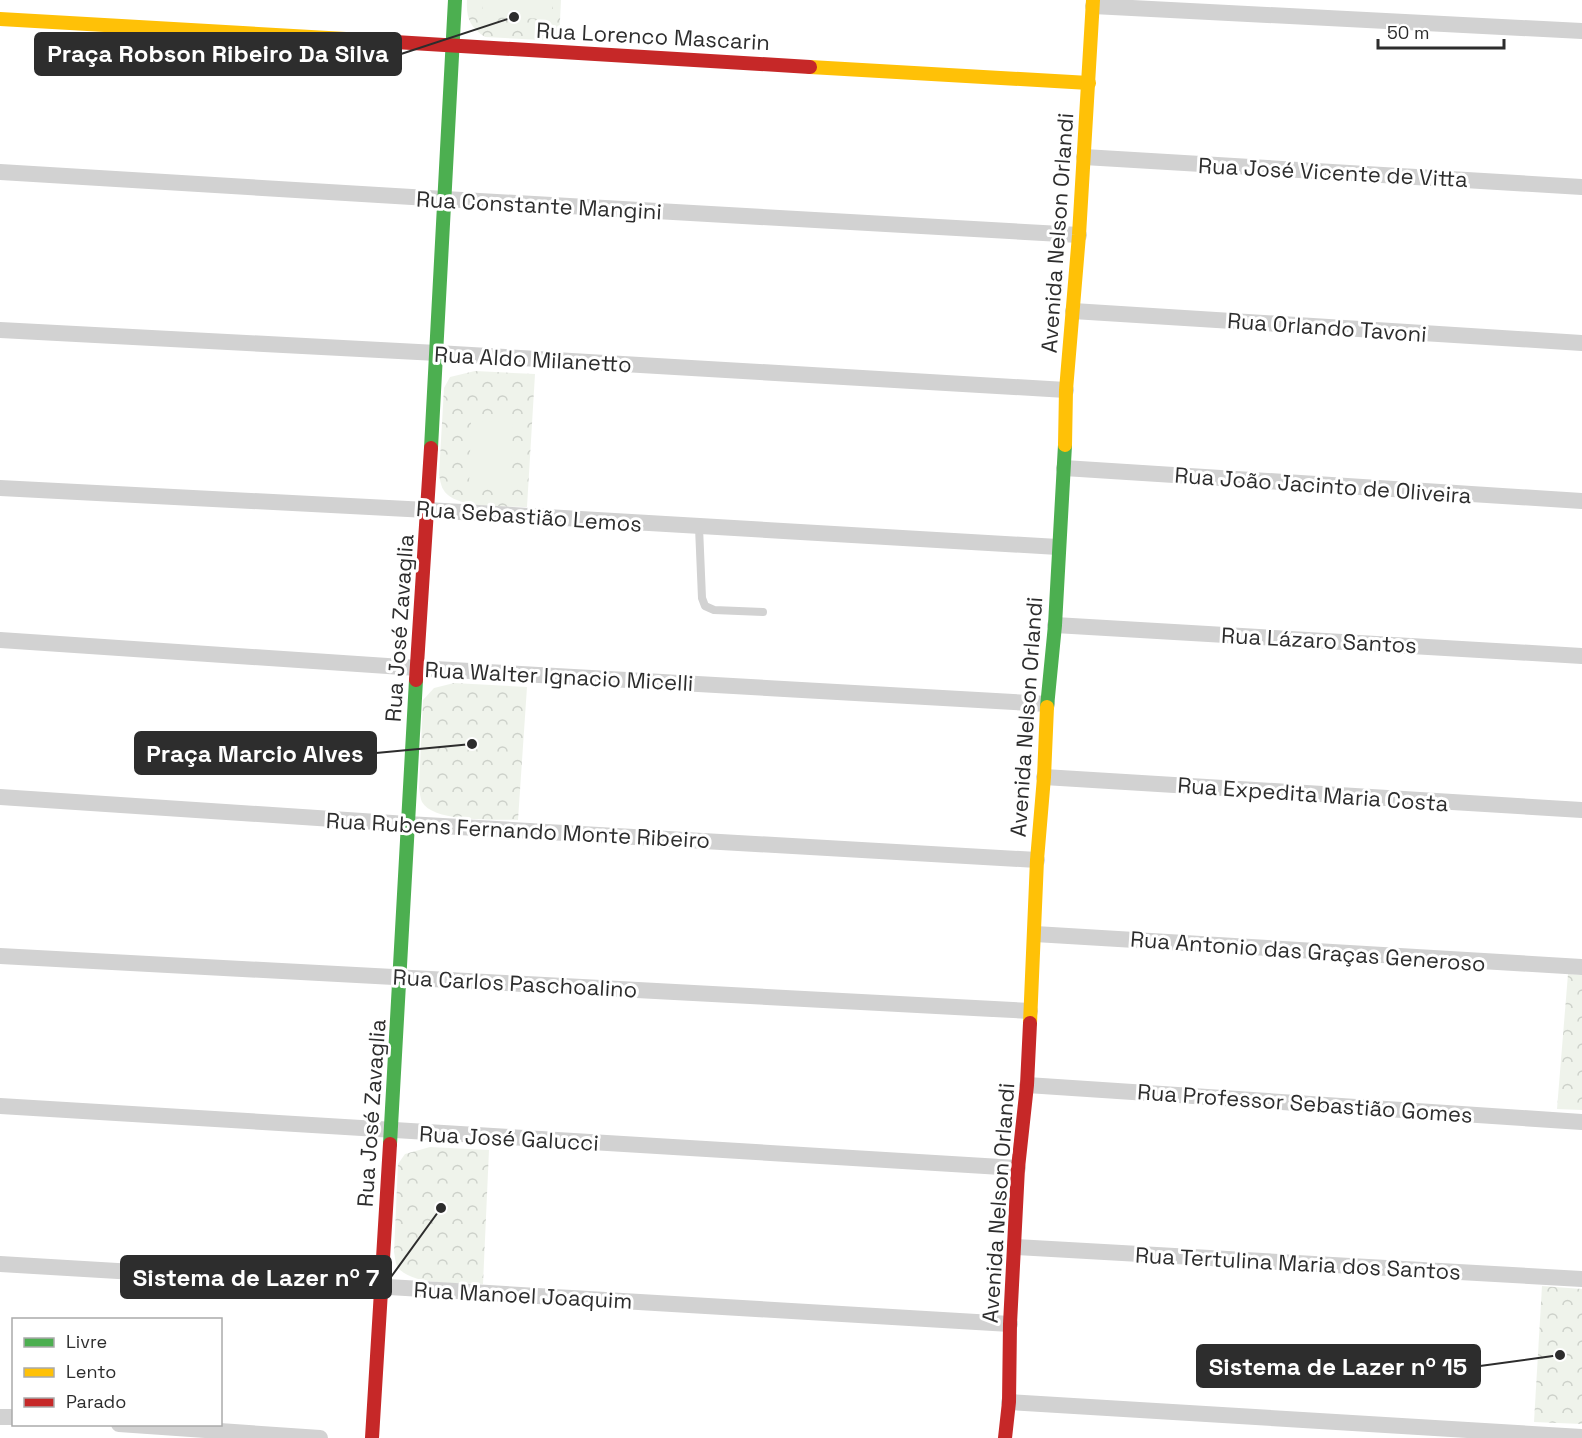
<svg xmlns="http://www.w3.org/2000/svg" width="1582" height="1438" viewBox="0 0 1582 1438" font-family="'Space Grotesk',sans-serif">
<style>
.park{fill:url(#park-crowns)}
.garden{fill:#eff3eb}
.lines{fill:none;stroke-linecap:round;stroke-linejoin:round}
.lane{stroke:#d2d2d2;stroke-width:8}
.street{stroke:#d2d2d2;stroke-width:16}
.fast{stroke:#4caf50;stroke-width:14}
.slow{stroke:#ffc107;stroke-width:14}
.jam{stroke:#c62828;stroke-width:14}
.labels{text-anchor:middle;dominant-baseline:central;stroke-width:6;stroke-linejoin:round;paint-order:stroke}
.street-label{font-size:22px;fill:#2d2d2d;stroke:#fff}
.leader{fill:none;stroke:#2d2d2d;stroke-width:2}
.callout-dot{fill:#2d2d2d;stroke:#fff;stroke-width:2}
.callout{fill:#2d2d2d;stroke:#2d2d2d;stroke-width:2}
.callout-label{font-size:24px;text-anchor:middle;font-weight:bold;fill:#fff}
</style>
<defs>
<pattern id="park-crowns" width="20" height="18" patternUnits="userSpaceOnUse" patternTransform="scale(1.5)"><rect width="20" height="18" fill="#eff3eb"/><path d="M2 6a3 3 0 1 1 6 0M12 15a3 3 0 1 1 6 0" fill="none" stroke="#cdd1ca"/></pattern>
</defs>
<rect width="100%" height="100%" fill="#fff"/>
<g class="park">
<path d="M467,0H561L559,41L485,37C470,27 466,18 467,0Z"/>
<path d="M475,371L535,374L527,507C507,506 454,510 443,489C441,486 440,479 439,475L444,388L450,377Z"/>
<path d="M454,683L527,687L518,820C496,819 434,823 422,802C420,798 420,792 419,788L423,700L434,688Z"/>
<path d="M1568,974L1582,975V1110L1557,1109Z"/>
<path d="M430,1147L489,1150L483,1284C462,1283 409,1286 397,1266C395,1262 395,1256 394,1252L398,1164L405,1154Z"/>
<path d="M1542,1286L1582,1289V1424L1534,1422Z"/>
</g>
<g class="garden">
<path d="M483,0H552V19L482,17Z"/>
<path d="M471,421L513,422L511,489H469Z"/>
</g>
<g class="lines">
<path class="lane" d="M699,527L702,598L705,606L714,610L763,612"/>
<g class="street">
<path d="M1093,6L1582,31"/>
<path d="M1084,157L1582,187"/>
<path d="M0,172L445,199L1079,235"/>
<path d="M1073,311L1582,343"/>
<path d="M0,330L437,353L1066,390"/>
<path d="M1064,468L1582,501"/>
<path d="M0,488L427,510L1058,547"/>
<path d="M1055,625L1582,656"/>
<path d="M0,640L417,668L1047,704"/>
<path d="M1044,777L1582,810"/>
<path d="M0,797L407,824L1037,860"/>
<path d="M1035,934L1582,967"/>
<path d="M0,956L1030,1011"/>
<path d="M1027,1085L1582,1122"/>
<path d="M0,1106L1018,1168"/>
<path d="M1015,1247L1582,1279"/>
<path d="M0,1264L1010,1324"/>
<path d="M1009,1402L1582,1437"/>
<path d="M0,1417H14"/>
<path d="M119,1424L320,1438"/>
</g>
<g class="fast">
<path d="M431,448L455,0"/>
<path d="M1047,707L1055,625L1065,445"/>
<path d="M390,1144L416,680"/>
</g>
<g class="slow">
<path d="M0,19L346,39"/>
<path d="M810,67L1089,83"/>
<path d="M1065,445L1066,390L1079,235L1093,0"/>
<path d="M1030,1023L1037,860L1044,777L1047,707"/>
</g>
<g class="jam">
<path d="M346,39L810,67"/>
<path d="M416,680L431,448"/>
<path d="M372,1438L390,1144"/>
<path d="M1005,1438L1009,1402L1010,1324L1018,1168L1027,1085L1030,1023"/>
</g>
</g>
<g class="labels">
<g class="street-label">
<text transform="translate(653 36) rotate(3)">Rua Lorenco Mascarin</text>
<text transform="translate(1333 172) rotate(3)">Rua José Vicente de Vitta</text>
<text transform="translate(539 205) rotate(3)">Rua Constante Mangini</text>
<text transform="translate(1057 233) rotate(-86)">Avenida Nelson Orlandi</text>
<text transform="translate(1327 327) rotate(4)">Rua Orlando Tavoni</text>
<text transform="translate(533 359) rotate(3)">Rua Aldo Milanetto</text>
<text transform="translate(1323 485) rotate(4)">Rua João Jacinto de Oliveira</text>
<text transform="translate(529 516) rotate(4)">Rua Sebastião Lemos</text>
<text transform="translate(399 628) rotate(-86)">Rua José Zavaglia</text>
<text transform="translate(1319 640) rotate(3)">Rua Lázaro Santos</text>
<text transform="translate(559 676) rotate(3)">Rua Walter Ignacio Micelli</text>
<text transform="translate(1026 717) rotate(-86)">Avenida Nelson Orlandi</text>
<text transform="translate(1313 794) rotate(4)">Rua Expedita Maria Costa</text>
<text transform="translate(518 830) rotate(3)">Rua Rubens Fernando Monte Ribeiro</text>
<text transform="translate(1308 951) rotate(4)">Rua Antonio das Graças Generoso</text>
<text transform="translate(515 983) rotate(3)">Rua Carlos Paschoalino</text>
<text transform="translate(1305 1103) rotate(4)">Rua Professor Sebastião Gomes</text>
<text transform="translate(371 1113) rotate(-86)">Rua José Zavaglia</text>
<text transform="translate(509 1138) rotate(3)">Rua José Galucci</text>
<text transform="translate(998 1203) rotate(-86)">Avenida Nelson Orlandi</text>
<text transform="translate(1298 1263) rotate(3)">Rua Tertulina Maria dos Santos</text>
<text transform="translate(523 1295) rotate(3)">Rua Manoel Joaquim</text>
</g>
</g>
<path class="leader" d="M514 17L401 54M472 744L376 753M441 1208L391 1277M1560 1355L1480 1366"/>
<g class="callout-dot">
<circle cx="514" cy="17" r="6"/>
<circle cx="472" cy="744" r="6"/>
<circle cx="441" cy="1208" r="6"/>
<circle cx="1560" cy="1355" r="6"/>
</g>
<g class="callout">
<rect x="35" y="33" width="366" height="42" rx="6"/>
<rect x="135" y="732" width="241" height="42" rx="6"/>
<rect x="121" y="1256" width="270" height="42" rx="6"/>
<rect x="1197" y="1345" width="283" height="42" rx="6"/>
</g>
<g class="callout-label">
<text x="218" y="62">Praça Robson Ribeiro Da Silva</text>
<text x="255" y="762">Praça Marcio Alves</text>
<text x="256" y="1286">Sistema de Lazer nº 7</text>
<text x="1338" y="1375">Sistema de Lazer nº 15</text>
</g>
<rect x="12" y="1318" width="210" height="108" fill="#ffffff" stroke="#ababab" stroke-width="1.5"/>
<rect x="24" y="1338" width="30" height="9" fill="#4caf50" stroke="#ababab" stroke-width="1.5"/>
<text x="66" y="1348" font-size="18" fill="#2d2d2d">Livre</text>
<rect x="24" y="1368" width="30" height="9" fill="#ffc107" stroke="#ababab" stroke-width="1.5"/>
<text x="66" y="1378" font-size="18" fill="#2d2d2d">Lento</text>
<rect x="24" y="1398" width="30" height="9" fill="#c62828" stroke="#ababab" stroke-width="1.5"/>
<text x="66" y="1408" font-size="18" fill="#2d2d2d">Parado</text>
<path d="M1378 39v9h126v-9" fill="none" stroke="#2d2d2d" stroke-width="3"/>
<text x="1387" y="39" font-size="18" fill="#2d2d2d" stroke="#ffffff" stroke-width="4.5" paint-order="stroke">50 m</text>
</svg>
